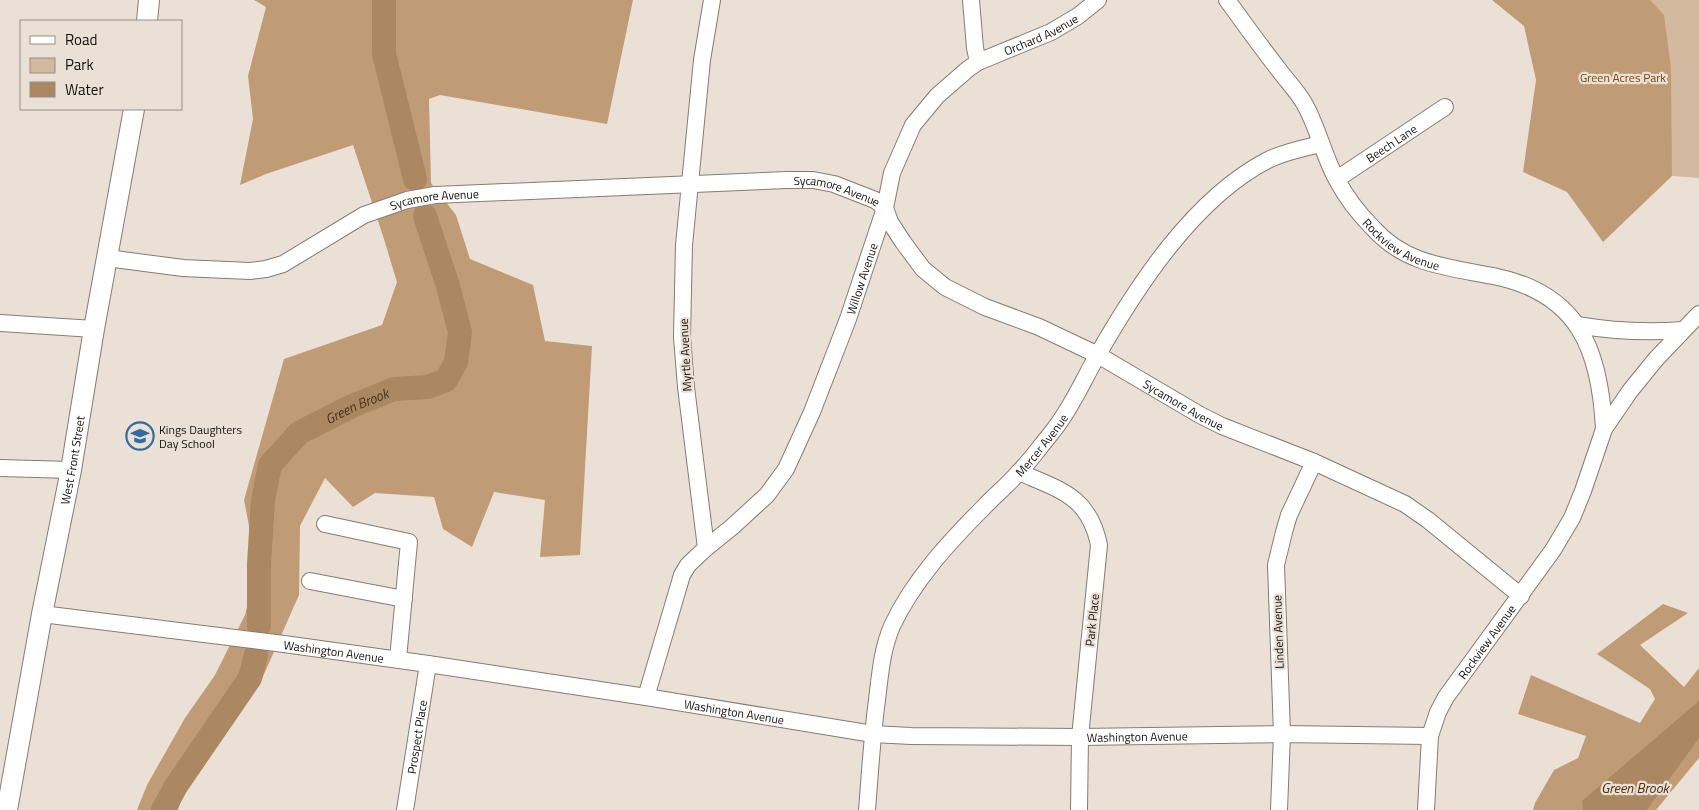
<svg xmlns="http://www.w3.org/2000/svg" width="1699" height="810" viewBox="0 0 1699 810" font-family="'Titillium Web',sans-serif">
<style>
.green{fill:#d3b99e}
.forest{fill:#c09c76}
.water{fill:#ab8862}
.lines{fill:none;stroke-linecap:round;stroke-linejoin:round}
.river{stroke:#ab8862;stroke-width:24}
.minor-casing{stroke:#857c72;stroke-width:18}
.tertiary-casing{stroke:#857c72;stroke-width:22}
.minor{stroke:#fff;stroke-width:16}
.tertiary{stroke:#fff;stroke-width:20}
.labels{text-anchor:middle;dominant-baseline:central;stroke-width:4.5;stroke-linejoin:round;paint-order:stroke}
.street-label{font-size:12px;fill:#15110d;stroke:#ebe0d6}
.park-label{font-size:12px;fill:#754700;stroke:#ebe0d6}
.poi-label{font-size:12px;fill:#15110d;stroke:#ebe0d6;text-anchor:start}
.water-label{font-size:14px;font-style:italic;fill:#4b3112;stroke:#ebe0d6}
</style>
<rect width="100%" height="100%" fill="#ebe0d6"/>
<path class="green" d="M1532,0H1699V178L1672,176L1671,150Z"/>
<g class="forest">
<path d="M254,0H633L607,124L440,95L429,99L431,183L456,215L470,259L533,285L545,341L592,346L580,555L540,557L545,500L494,492L472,547L443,529L434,497L375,493L353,507L325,478L300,526L299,595L261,681L182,798L178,810H137L147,785L185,718L215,675L245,615L252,587L249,526L244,500L284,359L382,325L397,282L383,236L353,145L266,174L240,185L253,119L248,76L266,7Z"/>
<path d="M1492,0H1650L1664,15L1671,68L1672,176L1603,242L1567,192L1523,172L1536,80L1524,26Z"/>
<path d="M1663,604L1688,613L1640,645L1684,687L1699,668V758L1656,810H1533L1535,803L1554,770L1578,758L1586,736L1518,714L1531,675L1640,723L1655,699L1650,689L1597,654Z"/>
</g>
<path class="water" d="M1699,701V738L1647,810H1583L1582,801Z"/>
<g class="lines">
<g class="river">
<path d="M384,0V54L415,179"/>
<path id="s1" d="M259,625V564L263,500L270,465L299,433L352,406L394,389L428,387L446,380L456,362L460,332L448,286L425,216"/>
<path d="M163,810L176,786L250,678L256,655"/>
</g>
<g class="minor-casing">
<g id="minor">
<path d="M971,0L975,48L978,62"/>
<path id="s2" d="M1227,0C1244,23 1261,47 1279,70C1287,81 1297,91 1304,103C1318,127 1323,155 1337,180C1346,197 1359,214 1373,228C1406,265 1448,267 1493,276C1579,293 1600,350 1604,429"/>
<path id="s3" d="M1337,179L1445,107"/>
<path id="s4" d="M107,258L183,268L250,271L266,269L283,264L364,215L407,200L435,195L787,180H813L834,184L875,200L885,208L890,222L903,242L923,269L945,287L985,307L1039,327L1098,355L1200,415L1222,426L1314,462L1405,504L1428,520L1521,596"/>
<path d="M0,323L94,329"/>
<path d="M1577,325C1613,331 1646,333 1682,330"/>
<path d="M0,468L71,470"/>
<path d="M1019,472C1060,490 1089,496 1099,545L1080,737L1079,810"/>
<path d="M325,524L409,542L398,659"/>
<path id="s5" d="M706,548L732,527L767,495L786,469L812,412L848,319L885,208L892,173L913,125L937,96L968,69L978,62L1051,32L1078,16L1098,0"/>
<path d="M310,581L404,599"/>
<path id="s6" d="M42,614L284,644L428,664L646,697L873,734L911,736L1080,737L1282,734L1430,736"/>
<path d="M646,697L682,575L688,565L706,548L686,387L682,337L684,245L702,60L712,0"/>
<path id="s7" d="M405,810L428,664"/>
<path id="s8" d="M867,810C870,773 872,737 877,700C880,675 882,649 892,626C913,581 949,542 983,508C994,496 1008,485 1019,472C1030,461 1039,448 1049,436C1069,412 1082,383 1097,356C1137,286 1194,198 1268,160C1284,152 1304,148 1321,144"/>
<path d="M1279,810L1282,734L1276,565L1284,532L1289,515L1314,462"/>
<path id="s9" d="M1426,810L1430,736L1438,712L1446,697L1553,550L1572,518L1583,491L1604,429L1630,391L1656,359L1699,314"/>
</g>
</g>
<g class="tertiary-casing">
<g id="tertiary">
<path d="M147,21L149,0"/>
<path id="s10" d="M7,810L42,614L71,470L94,329L134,109"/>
</g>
</g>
<use href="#minor" class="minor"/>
<use href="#tertiary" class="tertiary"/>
</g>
<defs>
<g id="school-ring" transform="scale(1.4375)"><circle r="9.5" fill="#ebe0d6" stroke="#2e6ca3" stroke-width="1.5"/><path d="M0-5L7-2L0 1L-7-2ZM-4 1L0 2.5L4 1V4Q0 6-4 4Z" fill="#2e6ca3"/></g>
</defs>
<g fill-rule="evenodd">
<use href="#school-ring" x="140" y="436"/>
</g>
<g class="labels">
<g class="street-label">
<text stroke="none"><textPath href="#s5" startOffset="640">Orchard Avenue</textPath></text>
<text stroke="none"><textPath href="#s3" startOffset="65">Beech Lane</textPath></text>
<text stroke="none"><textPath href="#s4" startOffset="750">Sycamore Avenue</textPath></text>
<text stroke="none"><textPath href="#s4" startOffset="345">Sycamore Avenue</textPath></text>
<text stroke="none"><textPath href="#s2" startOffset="306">Rockview Avenue</textPath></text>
<text stroke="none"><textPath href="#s5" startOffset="318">Willow Avenue</textPath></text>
<text transform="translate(685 355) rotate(-93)">Myrtle Avenue</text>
<text stroke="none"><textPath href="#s4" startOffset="1170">Sycamore Avenue</textPath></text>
<text stroke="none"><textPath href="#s8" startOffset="422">Mercer Avenue</textPath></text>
<text stroke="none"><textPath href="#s10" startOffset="356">West Front Street</textPath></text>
<text transform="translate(1092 620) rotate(-84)">Park Place</text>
<text transform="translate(1278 632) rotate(-92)">Linden Avenue</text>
<text stroke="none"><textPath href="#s9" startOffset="185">Rockview Avenue</textPath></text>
<text stroke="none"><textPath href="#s6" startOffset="294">Washington Avenue</textPath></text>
<text stroke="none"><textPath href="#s6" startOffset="699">Washington Avenue</textPath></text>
<text stroke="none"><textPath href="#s6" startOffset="1104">Washington Avenue</textPath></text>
<text stroke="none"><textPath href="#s7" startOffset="74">Prospect Place</textPath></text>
</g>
<g class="park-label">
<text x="1623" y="77">Green Acres Park</text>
</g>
<g class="poi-label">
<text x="159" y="429">Kings Daughters<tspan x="159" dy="14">Day School</tspan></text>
</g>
<g class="water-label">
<text stroke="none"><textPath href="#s1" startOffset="268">Green Brook</textPath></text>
<text x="1635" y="787">Green Brook</text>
</g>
</g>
<rect x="20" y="20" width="162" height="90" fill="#ebe0d6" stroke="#958d86"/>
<rect x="30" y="36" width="25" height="8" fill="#ffffff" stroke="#958d86"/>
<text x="65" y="45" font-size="15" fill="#15110d">Road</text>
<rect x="30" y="58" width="25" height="15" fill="#d3b99e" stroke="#958d86"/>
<text x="65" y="70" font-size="15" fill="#15110d">Park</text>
<rect x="30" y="82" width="25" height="15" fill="#ab8862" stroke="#958d86"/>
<text x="65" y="95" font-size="15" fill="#15110d">Water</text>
</svg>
